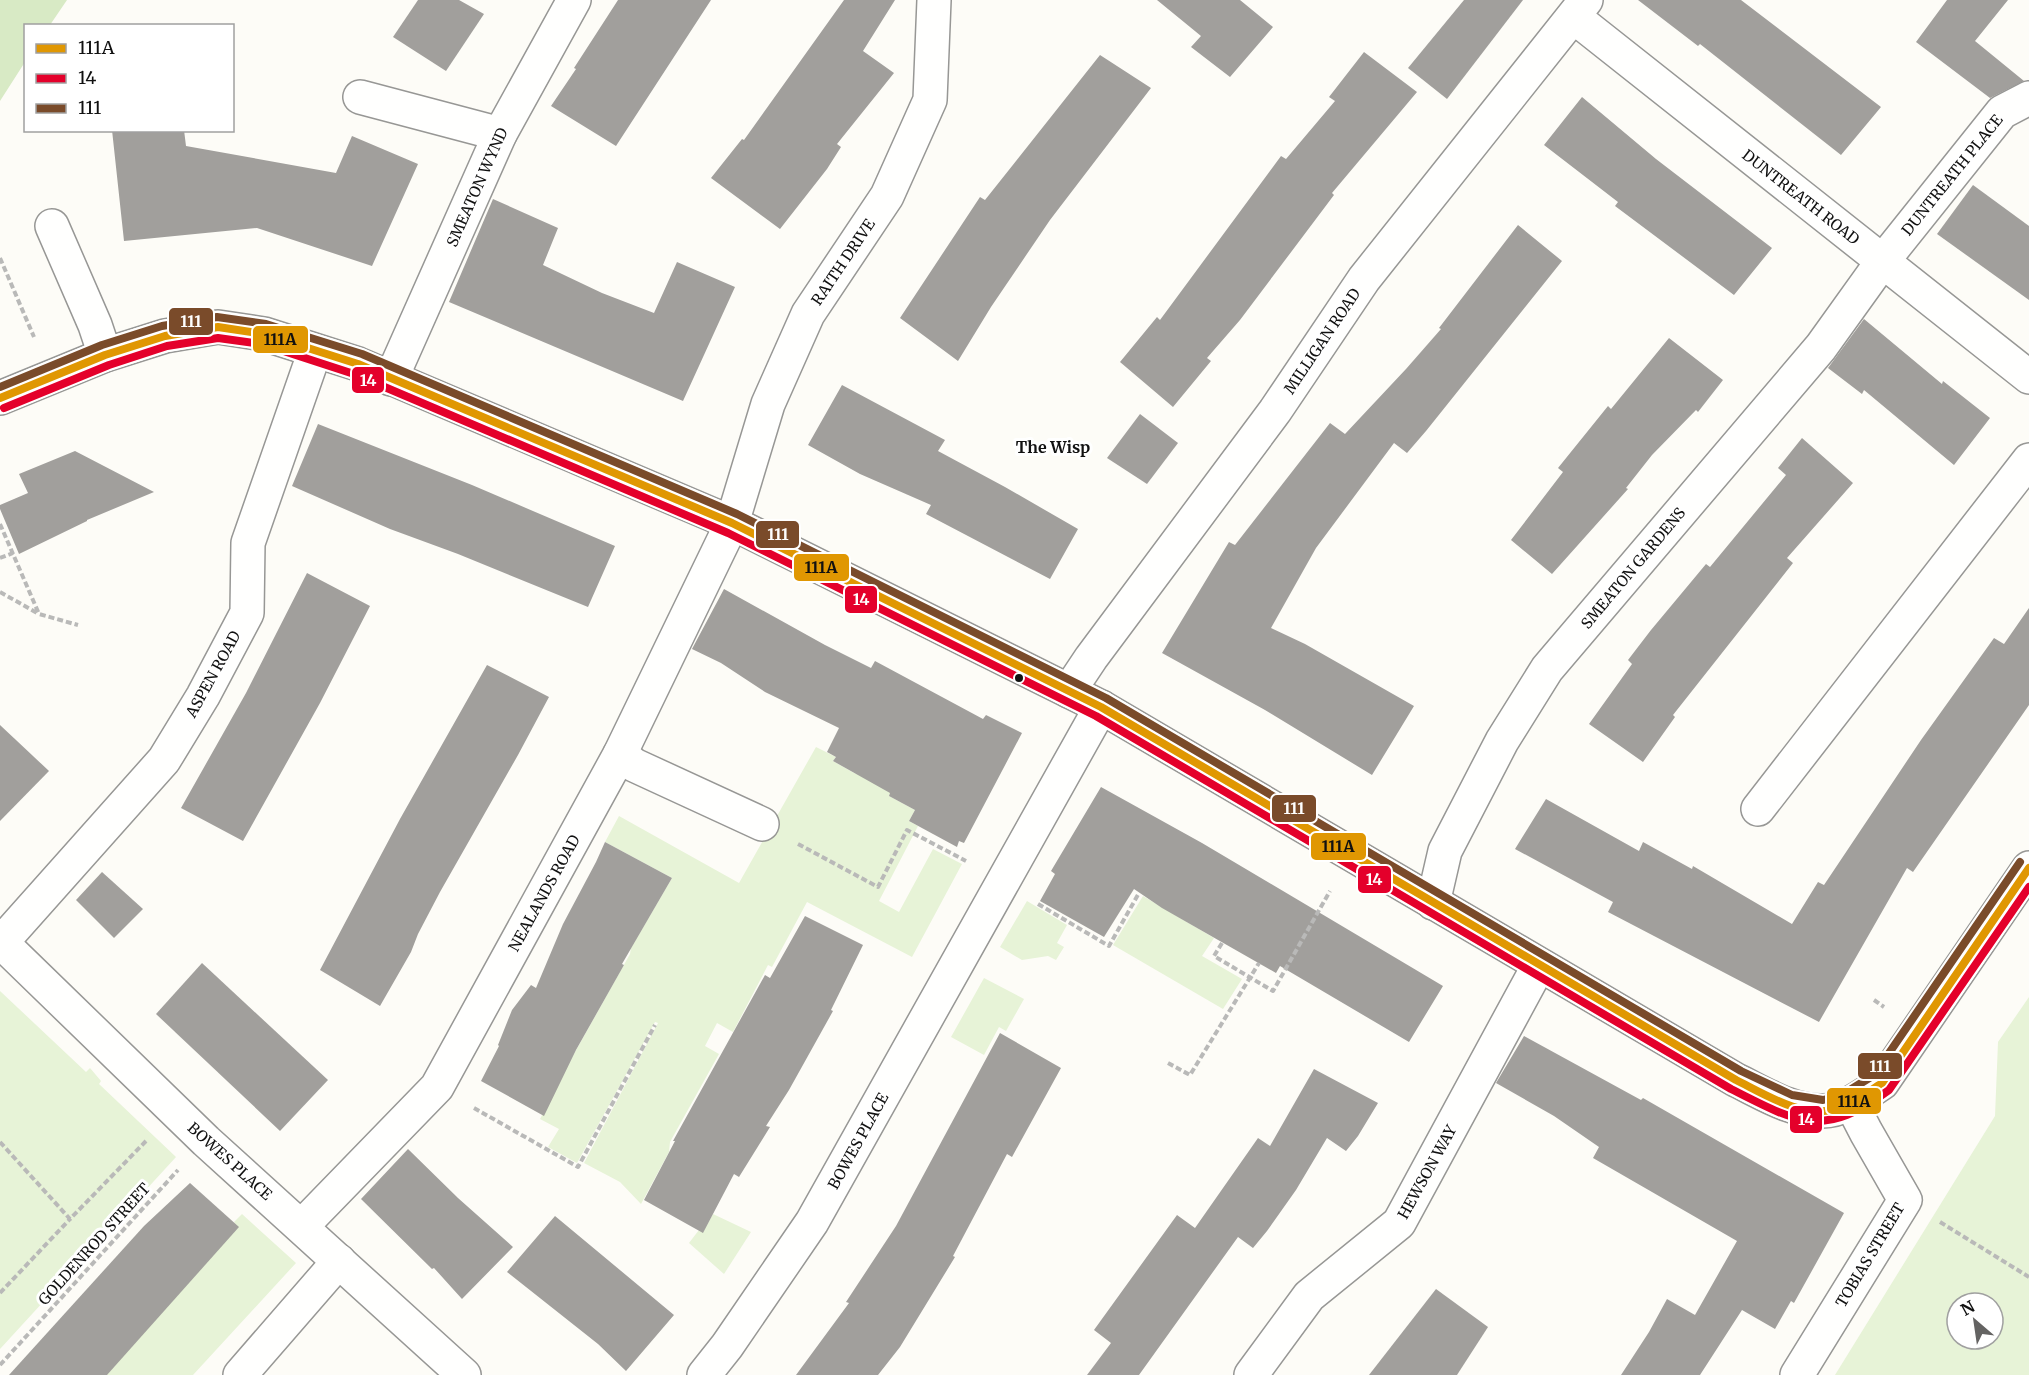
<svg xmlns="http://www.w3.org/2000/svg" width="2029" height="1375" viewBox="0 0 2029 1375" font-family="Merriweather,serif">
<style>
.green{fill:#e7f3d7;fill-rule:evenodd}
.forest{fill:#d8eac5}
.building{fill:#a19f9c}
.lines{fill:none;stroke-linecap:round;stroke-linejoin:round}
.minor-casing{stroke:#979795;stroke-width:36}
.path{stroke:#b9b9b8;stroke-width:4;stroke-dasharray:6 3;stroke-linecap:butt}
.minor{stroke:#fffffe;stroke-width:33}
.bus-1-casing{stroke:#fff;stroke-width:12}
.bus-2-casing{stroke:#fff;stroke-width:12}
.bus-3-casing{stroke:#fff;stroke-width:12}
.bus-1{stroke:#e09702;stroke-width:8}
.bus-2{stroke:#e4002b;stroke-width:8}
.bus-3{stroke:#7a4b2a;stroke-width:8}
.bus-dot{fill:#111;stroke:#fff;stroke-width:2}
.labels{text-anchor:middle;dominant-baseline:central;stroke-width:6;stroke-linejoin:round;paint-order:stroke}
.street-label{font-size:15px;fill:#111;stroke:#fff}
.neighbourhood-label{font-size:16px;font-weight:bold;fill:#111;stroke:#fff}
.line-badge{stroke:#fff;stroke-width:2}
.badge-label{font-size:16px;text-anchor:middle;font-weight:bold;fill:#fff}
.pale-badge-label{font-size:16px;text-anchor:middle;font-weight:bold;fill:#111}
</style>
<rect width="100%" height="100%" fill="#fdfcf7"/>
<g class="green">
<path d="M816,747L836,757L833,761L854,773L894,785L889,796L915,810L909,821L918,826L879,901L899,912L933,849L962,864L912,957L807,902L772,967L768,965L733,1032L717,1023L705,1046L719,1054L670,1142L669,1152L641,1204L620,1182L584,1163L658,1023L655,1022L577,1163L548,1147L559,1129L540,1119L575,1052L630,954L631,948L672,878L605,842L619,816L739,883Z"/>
<path d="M1143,896L1214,938L1202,956L1242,979L1223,1009L1113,945Z"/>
<path d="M1027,901L1067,925L1057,943L1064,947L1056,960L1048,956L1022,960L1000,947Z"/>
<path d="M984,978L1024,999L1006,1031L999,1027L984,1055L951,1037Z"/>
<path d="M0,991L86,1072L90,1068L101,1081L99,1084L176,1157L0,1349Z"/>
<path d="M2029,997V1375H1835L1995,1116L1998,1042ZM1957,1303H1993V1339H1957Z"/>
<path d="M242,1214L296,1263L193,1375H105L238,1227L234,1222Z"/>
<path d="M713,1214L751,1232L724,1274L689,1243L699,1230L703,1232Z"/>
</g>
<path class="forest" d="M0,0H67L50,25L26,26L25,62L0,101Z"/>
<g class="building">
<path d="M418,0H459L484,14L446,71L393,37Z"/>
<path d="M618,0H711L616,146L551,106L576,69L574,68Z"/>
<path d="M844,0H895L863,51L894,73L837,144L841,147L827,169L780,229L711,178L742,139L744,140Z"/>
<path d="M1157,0H1240L1273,27L1230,77L1191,47L1201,36Z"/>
<path d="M1464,0H1523L1447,99L1408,68Z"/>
<path d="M1638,0H1741L1881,107L1841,155L1700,44L1698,46Z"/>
<path d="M1947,0H2008L1975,41L2024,81L1990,98L1916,42Z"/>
<path d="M1364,52L1417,92L1332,193L1334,195L1240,320L1207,358L1211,361L1173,407L1120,362L1157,317L1160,320L1281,156L1286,159L1335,101L1329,97Z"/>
<path d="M1100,55L1151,88L1050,220L991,307L958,361L900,318L980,197L985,200Z"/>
<path d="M1582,97L1656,159L1772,248L1734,295L1615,206L1618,202L1544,145Z"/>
<path d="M112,130H184L186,146L336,173L352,136L418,164L372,266L257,228L124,241Z"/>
<path d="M1973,185L2029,226V300L1937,234Z"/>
<path d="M493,199L558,228L543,265L602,293L654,313L677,262L735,287L683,401L449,302Z"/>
<path d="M1518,225L1562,261L1426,431L1407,453L1394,443L1316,548L1271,628L1305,644L1414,706L1372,775L1265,710L1162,653L1229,542L1235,545L1330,423L1345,434L1406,369L1441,329L1439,328Z"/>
<path d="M1864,319L1942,384L1943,381L1990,418L1954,465L1864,390L1862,394L1828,368Z"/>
<path d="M1669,338L1723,380L1698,412L1696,410L1652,455L1626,488L1628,489L1552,574L1511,540L1563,472L1558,468L1608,406L1611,409Z"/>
<path d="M842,385L945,440L938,451L1005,487L1078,529L1050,579L926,514L931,505L860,474L808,445Z"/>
<path d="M1140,414L1178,443L1147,484L1107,458Z"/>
<path d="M318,424L472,485L615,546L588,607L458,554L390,529L292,486Z"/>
<path d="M1802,438L1853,483L1787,558L1793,563L1673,715L1675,717L1643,762L1589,724L1632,664L1628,660L1651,630L1706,564L1710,567L1786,475L1778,468Z"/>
<path d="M75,451L154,492L87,520V521L19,554L0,509V505L28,493L19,474Z"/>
<path d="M307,573L370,606L320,703L243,841L181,808L246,693Z"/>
<path d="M724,589L825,645L871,668L875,661L983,719L986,715L1022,733L964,843L959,841L957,847L909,821L915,810L889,796L890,793L833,761L836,757L827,752L839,728L765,692L721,663L692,649Z"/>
<path d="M2029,608V705L1913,872L1907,868L1819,1022L1608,912L1613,902L1515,849L1546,799L1639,851L1643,842L1692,869L1693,866L1792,924L1818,882L1824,885L1921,740L1994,638L2004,644Z"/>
<path d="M487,665L549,697L518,755L440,892L418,934L411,952L380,1006L320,970L400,819Z"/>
<path d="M0,725L49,771L0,821Z"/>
<path d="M1101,787L1202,843L1443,986L1409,1042L1280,966L1276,973L1162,908L1134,889L1104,937L1040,901L1055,874L1051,871Z"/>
<path d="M605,842L672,878L622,964L624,965L576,1050L544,1116L481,1081L499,1046L498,1045L512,1010L531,985L536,988L563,924L596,862Z"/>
<path d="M102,872L143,909L114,938L76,900Z"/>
<path d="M805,916L863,945L831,1010L833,1011L789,1090L766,1126L770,1127L739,1177L734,1174L703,1233L644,1200L675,1141H673L765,975L770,978Z"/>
<path d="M202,963L328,1080L280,1131L156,1014Z"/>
<path d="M1000,1033L1061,1068L1012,1157L1007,1154L953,1256L955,1257L900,1347L878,1375H796L849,1303L846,1302L896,1226Z"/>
<path d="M1524,1036L1641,1100L1643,1098L1844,1213L1794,1303L1791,1301L1775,1329L1742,1310L1700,1375H1621L1649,1332L1667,1299L1695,1315L1737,1241L1593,1158L1599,1147L1554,1116L1496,1083Z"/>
<path d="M1314,1069L1378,1103L1358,1136L1346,1151L1327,1138L1296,1190L1267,1231L1253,1248L1238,1237L1139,1375H1087L1111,1343L1094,1330L1177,1215L1195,1228L1258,1138L1270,1146Z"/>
<path d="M408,1149L458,1198L513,1247L462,1299L434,1268L432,1269L361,1199Z"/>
<path d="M190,1183L239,1227L107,1375H9L144,1226Z"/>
<path d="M555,1216L674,1315L626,1371L598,1344L507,1272Z"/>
<path d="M1436,1289L1488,1327L1457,1375H1369Z"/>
</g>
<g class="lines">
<g class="minor-casing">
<g id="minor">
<path d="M1574,17L2029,377"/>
<path d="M360,97L500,134"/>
<path d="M52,226L95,325L105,355"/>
<path d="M391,379L500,134L574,0"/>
<path d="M0,398L105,355L165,336L218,327L264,334L358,364L732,523L1101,707L1736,1080C1763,1093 1792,1112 1823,1111C1844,1111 1865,1094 1882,1083L2029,868"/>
<path d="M1069,691L1091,658L1275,411L1364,279L1586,0"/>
<path d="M620,754L634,765L762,824"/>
<path d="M1758,809L2029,460"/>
<path d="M1433,903L1445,851L1502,741L1547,669L1821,347L1882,262L2002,112L2029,98"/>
<path d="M0,941L206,1141L464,1375"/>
<path d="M1,943L164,760L203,696L247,613L248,543L315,351"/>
<path d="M302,1226L437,1087L620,754L732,523L768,404L808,314L887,196L930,100L934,0"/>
<path d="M240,1375L339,1261"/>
<path d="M704,1375L727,1346L812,1222L1101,707"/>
<path d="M1251,1375L1309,1296L1399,1223L1539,965"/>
<path d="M1797,1375L1905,1200L1866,1132L1851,1103"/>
</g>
</g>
<g class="path">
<path d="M0,258L34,337"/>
<path d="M0,524L39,614L78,625"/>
<path d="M0,558L13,553"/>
<path d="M0,592L39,614"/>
<path d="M798,844L878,887L907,830L966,861"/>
<path d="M1038,904L1109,946L1139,893"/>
<path d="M1222,943L1214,956L1273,991L1330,891"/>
<path d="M1874,1000L1884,1007"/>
<path d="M1168,1063L1190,1075L1259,963"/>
<path d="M474,1108L578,1167L655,1025"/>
<path d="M0,1142L70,1219L146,1141"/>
<path d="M1940,1222L2029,1277"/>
<path d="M0,1293L70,1219"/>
<path d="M0,1365L178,1170"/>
</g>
<use href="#minor" class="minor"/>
<g class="bus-1-casing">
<path id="bus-1" d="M0,398L105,355L165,336L218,327L264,334L358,364L732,523L1101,707L1736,1080C1766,1095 1803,1119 1837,1109C1854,1103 1868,1092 1882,1083L2029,868"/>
</g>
<g class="bus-2-casing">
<path id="bus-2" d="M4,408L109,365L167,346L218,338L262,344L354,374L728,533L1096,716L1731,1089C1798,1123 1823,1139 1889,1090L2029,887"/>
</g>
<g class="bus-3-casing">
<path id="bus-3" d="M0,387L102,345L162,326L217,317L266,324L362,354L737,514L1106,698L1741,1071L1792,1095L1823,1100L1842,1095L1874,1075L2020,862"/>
</g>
<use href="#bus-1" class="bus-1"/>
<use href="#bus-2" class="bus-2"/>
<use href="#bus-3" class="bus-3"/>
</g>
<circle class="bus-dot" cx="1019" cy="678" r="5"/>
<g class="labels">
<g class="street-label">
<text transform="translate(1952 175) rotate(-51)">DUNTREATH PLACE</text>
<text transform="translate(477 187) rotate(-66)">SMEATON WYND</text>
<text transform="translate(1801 197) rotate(38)">DUNTREATH ROAD</text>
<text transform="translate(843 262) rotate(-56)">RAITH DRIVE</text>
<text transform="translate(1322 341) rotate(-56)">MILLIGAN ROAD</text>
<text transform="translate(1633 568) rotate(-50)">SMEATON GARDENS</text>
<text transform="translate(213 674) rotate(-61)">ASPEN ROAD</text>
<text transform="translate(544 893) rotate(-61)">NEALANDS ROAD</text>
<text transform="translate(858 1141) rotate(-61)">BOWES PLACE</text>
<text transform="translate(230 1161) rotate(42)">BOWES PLACE</text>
<text transform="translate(1427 1172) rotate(-61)">HEWSON WAY</text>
<text transform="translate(94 1244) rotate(-48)">GOLDENROD STREET</text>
<text transform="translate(1870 1255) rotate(-59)">TOBIAS STREET</text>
</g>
<g class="neighbourhood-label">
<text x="1053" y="447">The Wisp</text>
</g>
</g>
<g class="line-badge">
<rect x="168" y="307" width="46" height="29" rx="6" fill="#7a4b2a"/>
<rect x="252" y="325" width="57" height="29" rx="6" fill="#e09702"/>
<rect x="351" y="366" width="34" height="28" rx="6" fill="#e4002b"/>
<rect x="755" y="520" width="45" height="29" rx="6" fill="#7a4b2a"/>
<rect x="793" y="553" width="57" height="29" rx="6" fill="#e09702"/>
<rect x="844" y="585" width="34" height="29" rx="6" fill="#e4002b"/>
<rect x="1271" y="794" width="46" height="29" rx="6" fill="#7a4b2a"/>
<rect x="1310" y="832" width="57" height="29" rx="6" fill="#e09702"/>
<rect x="1357" y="865" width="35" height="29" rx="6" fill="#e4002b"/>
<rect x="1857" y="1052" width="46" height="28" rx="6" fill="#7a4b2a"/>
<rect x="1826" y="1087" width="56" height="28" rx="6" fill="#e09702"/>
<rect x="1789" y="1105" width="34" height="29" rx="6" fill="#e4002b"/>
</g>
<g class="badge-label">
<text x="191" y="327">111</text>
<text x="368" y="386">14</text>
<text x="778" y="540">111</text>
<text x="861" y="605">14</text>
<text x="1294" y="814">111</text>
<text x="1374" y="885">14</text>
<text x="1880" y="1072">111</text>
<text x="1806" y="1125">14</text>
</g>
<g class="pale-badge-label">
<text x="280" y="345">111A</text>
<text x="821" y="573">111A</text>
<text x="1338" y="852">111A</text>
<text x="1854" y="1107">111A</text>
</g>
<rect x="24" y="24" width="210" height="108" fill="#ffffff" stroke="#a0a0a0" stroke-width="1.5"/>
<rect x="36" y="44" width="30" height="9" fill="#e09702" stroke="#a0a0a0" stroke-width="1.5"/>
<text x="78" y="54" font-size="18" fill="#111111">111A</text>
<rect x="36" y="74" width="30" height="9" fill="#e4002b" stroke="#a0a0a0" stroke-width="1.5"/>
<text x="78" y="84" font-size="18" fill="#111111">14</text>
<rect x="36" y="104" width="30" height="9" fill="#7a4b2a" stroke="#a0a0a0" stroke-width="1.5"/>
<text x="78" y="114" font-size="18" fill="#111111">111</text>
<g transform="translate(1975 1321) rotate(331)"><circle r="28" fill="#ffffff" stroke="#a0a0a0" stroke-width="1.5"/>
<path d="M0-4.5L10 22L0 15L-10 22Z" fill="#646362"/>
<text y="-9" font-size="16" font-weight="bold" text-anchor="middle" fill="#111111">N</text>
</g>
</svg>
